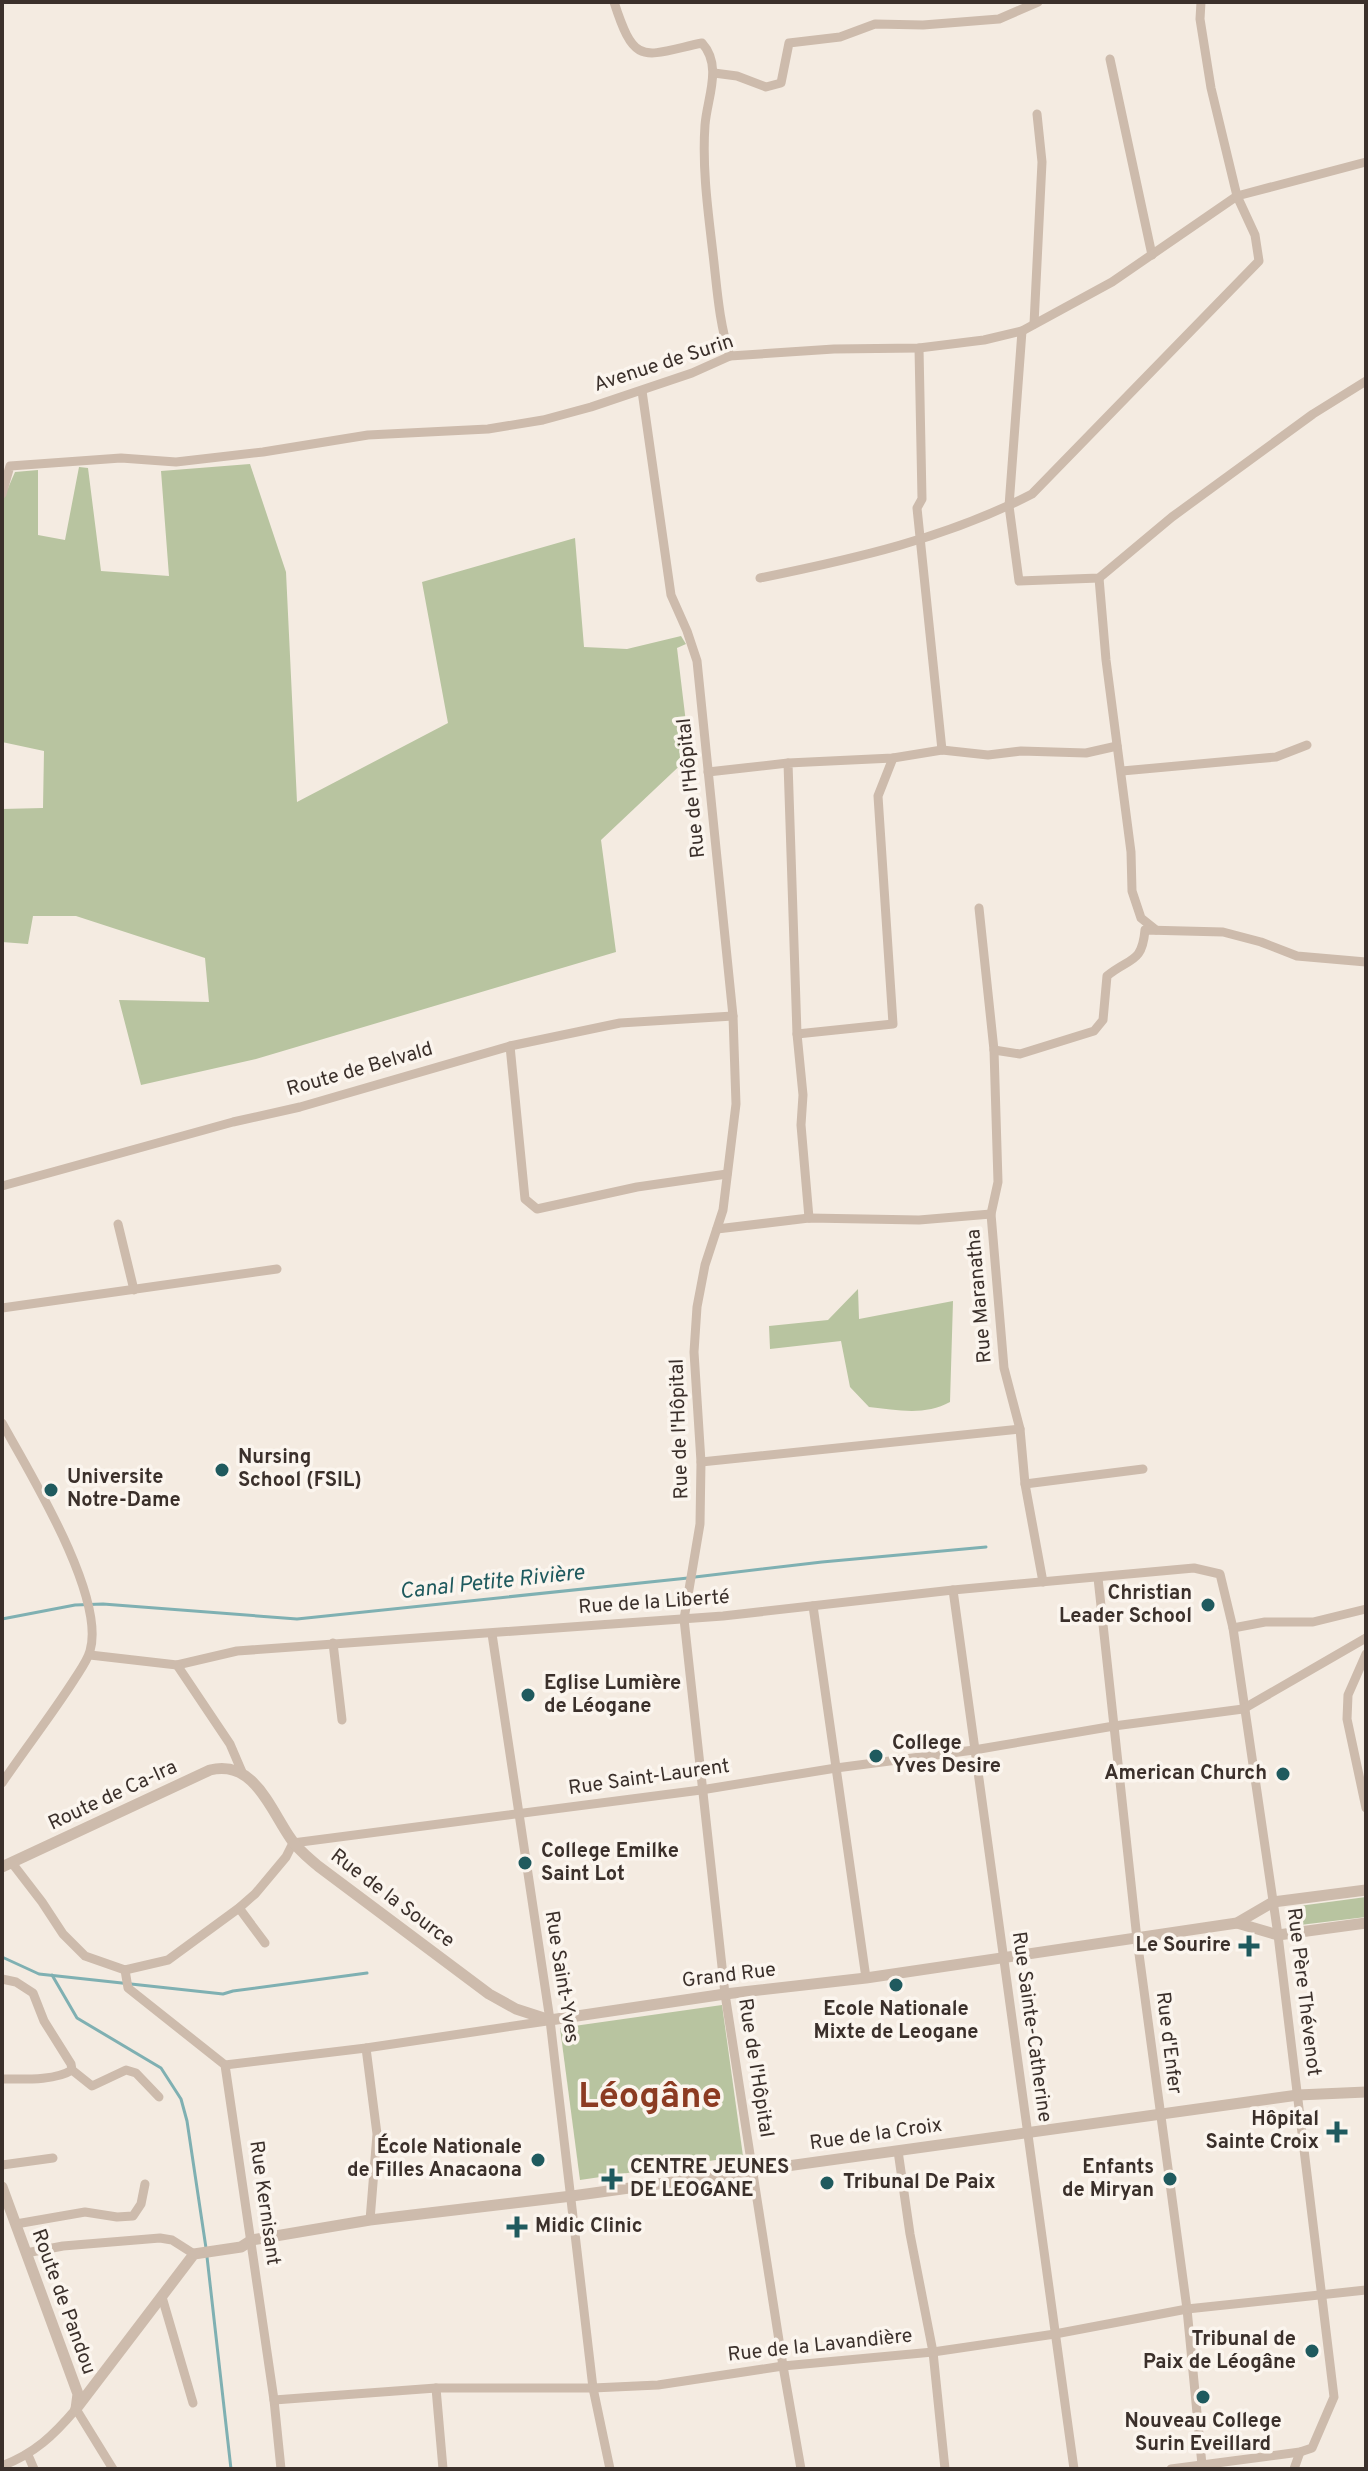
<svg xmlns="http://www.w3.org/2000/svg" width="1368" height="2471" viewBox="0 0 1368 2471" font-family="Overpass,sans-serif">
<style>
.green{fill:#b8c4a0}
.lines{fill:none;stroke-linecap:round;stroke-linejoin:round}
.stream{stroke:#7fb0b2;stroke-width:3}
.minor{stroke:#cdbbac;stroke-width:9}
.tertiary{stroke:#cdbbac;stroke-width:11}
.poi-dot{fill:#1f5a5e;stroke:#fbf5ee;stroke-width:3}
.labels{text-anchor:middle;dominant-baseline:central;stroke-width:7;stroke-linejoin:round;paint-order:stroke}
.street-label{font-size:20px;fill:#3b302b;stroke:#fbf5ee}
.poi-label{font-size:20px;font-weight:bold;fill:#3b302b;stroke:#fbf5ee;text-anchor:start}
.water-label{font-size:22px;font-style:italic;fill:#1f5a5e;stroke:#fbf5ee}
.town-label{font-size:36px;font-weight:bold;fill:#8c3b22;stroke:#fbf5ee}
</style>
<rect width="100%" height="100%" fill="#f4ebe1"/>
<g class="green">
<path d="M250,464L286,572L297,802L448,723L422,582L575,538L584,647L627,649L681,636L686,644L677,648L690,756L601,840L616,952L256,1059L141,1085L119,1000L209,1002L205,958L76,916H33L28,944L2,942V809L43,808L44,751L2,742V502L15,472L38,470V535L65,540L79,467L88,468L101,571L169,576L161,471Z"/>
<path d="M858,1289L859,1319L953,1301L950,1402C925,1416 897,1410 869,1407L850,1387L841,1341L770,1349L769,1326L828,1320Z"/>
<path d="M1366,1897V1917L1300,1925L1295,1921L1293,1916L1299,1906Z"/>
<path d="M722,2005L743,2156L580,2180L560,2028Z"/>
</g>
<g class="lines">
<g class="stream">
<path d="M695,1577L822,1562L986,1547"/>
<path d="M2,1619L75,1605L103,1604L297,1619L688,1578"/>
<path d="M2,1957L39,1974L223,1994L233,1991L367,1973"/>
<path d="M52,1975L77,2018L161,2068L181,2099L187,2121L206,2248L231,2469"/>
</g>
<g class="minor">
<path d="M614,2C635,67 642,56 702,43C723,66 707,98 705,125C702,168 708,211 713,254C717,288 719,323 730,356"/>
<path d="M1110,59L1152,255"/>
<path d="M714,73L737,76L766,87L781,83L789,43L840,37L875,24L923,25L999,19L1038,2"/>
<path d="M1034,324L1042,162L1037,114"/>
<path d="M1022,331L1009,506L1019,581L1099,578L1172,517L1313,414L1366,381"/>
<path d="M919,348L922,499L917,508L942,750"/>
<path d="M642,391L671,595L687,631L697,661L733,1016L736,1104L723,1210L705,1265L697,1307L694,1352L701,1462L700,1524L684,1619L725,1994L783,2366L801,2469"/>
<path d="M2,494L10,466L121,458L176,462L263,452L368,435L488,429L543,420L591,407L692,373L730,356L834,349L919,348L984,340L1022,331L1112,282L1237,196L1366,162"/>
<path d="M760,578C854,559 947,538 1032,494L1259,261L1255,235L1237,196L1211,88L1200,19L1201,2"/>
<path d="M1099,578L1106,660L1131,852L1132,891L1141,918L1156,930"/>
<path d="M1122,771L1276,757L1307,745"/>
<path d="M708,772L788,763"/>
<path d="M979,908L994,1050L998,1182L991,1214L1004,1368L1020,1429L1025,1484L1043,1582"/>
<path d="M797,1034L893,1024L878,796L893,758"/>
<path d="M510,1046L525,1199L537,1209L637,1187L727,1174"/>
<path d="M994,1050L1020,1054L1094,1031L1103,1020L1107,976C1130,957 1142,964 1145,930L1223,932L1261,942L1297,956L1366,962"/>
<path d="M2,1186L233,1122L300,1107L510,1046L620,1023L733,1016"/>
<path d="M809,1218L801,1125L803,1095L797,1034L788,763L893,758L942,750L988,755L1021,751L1086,753L1117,746"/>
<path d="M118,1224L134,1290"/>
<path d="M717,1229L809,1218L919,1220L991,1214"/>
<path d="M2,1308L277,1269"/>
<path d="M2,1423C30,1473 106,1597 90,1651C87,1662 78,1673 72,1683C50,1717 25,1749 2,1783"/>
<path d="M701,1462L1020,1429"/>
<path d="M1025,1484L1143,1469"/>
<path d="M1098,1578L1137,1939L1187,2309L1202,2465"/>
<path d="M953,1590L1074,2469"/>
<path d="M813,1606L866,1978"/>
<path d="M1233,1628L1265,1622H1313L1366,1609"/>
<path d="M492,1634L550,2020L593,2388L610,2469"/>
<path d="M333,1643L342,1720"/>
<path d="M1366,1654L1348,1695L1347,1719L1366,1808"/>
<path d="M90,1655L177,1665L237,1651L723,1616L953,1590L1194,1568L1220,1574L1233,1628L1278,1935L1334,2397L1312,2448L1300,2452L1171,2469"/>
<path d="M177,1665L230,1744L242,1772"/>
<path d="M12,1863L42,1902L63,1934L85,1956L125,1970L168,1960L239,1908L255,1894L286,1857L293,1843L701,1790L836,1768L974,1750L1114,1726L1243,1709L1366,1638"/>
<path d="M239,1908L265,1943"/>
<path d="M125,1970L128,1988L225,2065L274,2400L281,2469"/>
<path d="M2,1979L16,1982L33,1993L44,2021L71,2064L72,2070L92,2086L126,2070L136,2073L159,2097"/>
<path d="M366,2048L377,2134L370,2220"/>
<path d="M225,2065L366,2048L547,2021"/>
<path d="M2,2079C22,2079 55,2081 72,2070"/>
<path d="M898,2151L910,2234L933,2352L945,2469"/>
<path d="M2,2165L53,2158"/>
<path d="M16,2224L85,2212L117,2217L133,2216L141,2204L145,2184"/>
<path d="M26,2253L63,2246L160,2238L172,2240L194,2254"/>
<path d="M162,2297L193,2403"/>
<path d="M436,2388L443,2469"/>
<path d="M274,2400L436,2388H593L658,2385L783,2366L933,2352L1055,2334L1187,2309L1366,2290"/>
<path d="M28,2455L34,2469"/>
<path d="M2,2466C35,2453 53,2436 76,2409L113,2469"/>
<path d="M1294,2469L1300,2452"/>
</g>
<g class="tertiary">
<path d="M2,1867L210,1770C254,1759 270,1809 291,1839C298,1850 309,1858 318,1866L489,1994L516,2009L550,2020L725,1994L866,1978L1237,1923L1273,1902L1366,1890"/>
<path d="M1237,1923L1278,1935L1366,1923"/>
<path d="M2,2187L78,2394L76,2409"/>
<path d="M76,2409L194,2254L241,2247L252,2240L370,2220L572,2196L1298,2095L1366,2092"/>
</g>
</g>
<g class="poi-dot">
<circle cx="222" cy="1470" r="8"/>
<circle cx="51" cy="1490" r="8"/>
<circle cx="1208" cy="1605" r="8"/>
<circle cx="528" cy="1695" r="8"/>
<circle cx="876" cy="1756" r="8"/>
<circle cx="1283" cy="1774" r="8"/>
<circle cx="525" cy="1863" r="8"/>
<path d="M1245 1934h8v8h8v8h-8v8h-8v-8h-8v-8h8z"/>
<circle cx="896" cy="1985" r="8"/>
<path d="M1333 2120h8v8h8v8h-8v8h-8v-8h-8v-8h8z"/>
<circle cx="538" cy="2160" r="8"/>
<path d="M608 2167h8v8h8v8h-8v8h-8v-8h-8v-8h8z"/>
<circle cx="1170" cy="2179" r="8"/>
<circle cx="827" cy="2183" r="8"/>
<path d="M513 2215h8v8h8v8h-8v8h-8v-8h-8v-8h8z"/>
<circle cx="1312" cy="2351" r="8"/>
<circle cx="1203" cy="2397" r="8"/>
</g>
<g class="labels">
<g class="street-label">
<text transform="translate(664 364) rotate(-18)">Avenue de Surin</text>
<text transform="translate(692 788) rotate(-96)">Rue de l'Hôpital</text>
<text transform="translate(360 1070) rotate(-16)">Route de Belvald</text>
<text transform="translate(980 1296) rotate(-95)">Rue Maranatha</text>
<text transform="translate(680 1429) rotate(-92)">Rue de l'Hôpital</text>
<text transform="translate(654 1603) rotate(-4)">Rue de la Liberté</text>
<text transform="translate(649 1778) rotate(-8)">Rue Saint-Laurent</text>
<text transform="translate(113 1796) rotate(-25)">Route de Ca-Ira</text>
<text transform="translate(392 1899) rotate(37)">Rue de la Source</text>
<text transform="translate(729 1976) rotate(-7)">Grand Rue</text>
<text transform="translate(561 1977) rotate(81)">Rue Saint-Yves</text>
<text transform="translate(1303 1992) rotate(83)">Rue Père Thévenot</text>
<text transform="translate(1031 2027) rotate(82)">Rue Sainte-Catherine</text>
<text transform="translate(1168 2043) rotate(83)">Rue d'Enfer</text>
<text transform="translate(755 2068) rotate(81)">Rue de l'Hôpital</text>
<text transform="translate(876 2135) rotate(-8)">Rue de la Croix</text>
<text transform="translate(264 2203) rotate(82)">Rue Kernisant</text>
<text transform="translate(63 2302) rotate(70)">Route de Pandou</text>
<text transform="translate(820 2346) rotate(-6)">Rue de la Lavandière</text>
</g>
<g class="poi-label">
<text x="238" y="1458">Nursing<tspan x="238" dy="23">School (FSIL)</tspan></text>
<text x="67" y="1478">Universite<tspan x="67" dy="23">Notre-Dame</tspan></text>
<text x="1192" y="1594" text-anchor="end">Christian<tspan x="1192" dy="23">Leader School</tspan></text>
<text x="544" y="1684">Eglise Lumière<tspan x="544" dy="23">de Léogane</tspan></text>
<text x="892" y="1744">College<tspan x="892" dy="23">Yves Desire</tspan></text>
<text x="1267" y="1774" text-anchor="end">American Church</text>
<text x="541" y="1852">College Emilke<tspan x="541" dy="23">Saint Lot</tspan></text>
<text x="1231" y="1946" text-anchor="end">Le Sourire</text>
<text x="896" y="2010" text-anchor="middle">Ecole Nationale<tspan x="896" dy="23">Mixte de Leogane</tspan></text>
<text x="1319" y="2120" text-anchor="end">Hôpital<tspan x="1319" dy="23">Sainte Croix</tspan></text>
<text x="522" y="2148" text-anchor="end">École Nationale<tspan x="522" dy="23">de Filles Anacaona</tspan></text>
<text x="630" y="2168">CENTRE JEUNES<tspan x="630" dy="23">DE LEOGANE</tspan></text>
<text x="1154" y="2168" text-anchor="end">Enfants<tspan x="1154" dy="23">de Miryan</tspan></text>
<text x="843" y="2183">Tribunal De Paix</text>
<text x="535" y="2227">Midic Clinic</text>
<text x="1296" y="2340" text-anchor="end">Tribunal de<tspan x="1296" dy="23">Paix de Léogâne</tspan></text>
<text x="1203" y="2422" text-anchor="middle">Nouveau College<tspan x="1203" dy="23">Surin Eveillard</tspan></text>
</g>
<g class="water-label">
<text transform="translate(492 1583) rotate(-6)">Canal Petite Rivière</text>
</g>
<g class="town-label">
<text x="650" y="2098">Léogâne</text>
</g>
</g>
<rect width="1368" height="2471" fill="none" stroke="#3b302b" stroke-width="8"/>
</svg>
